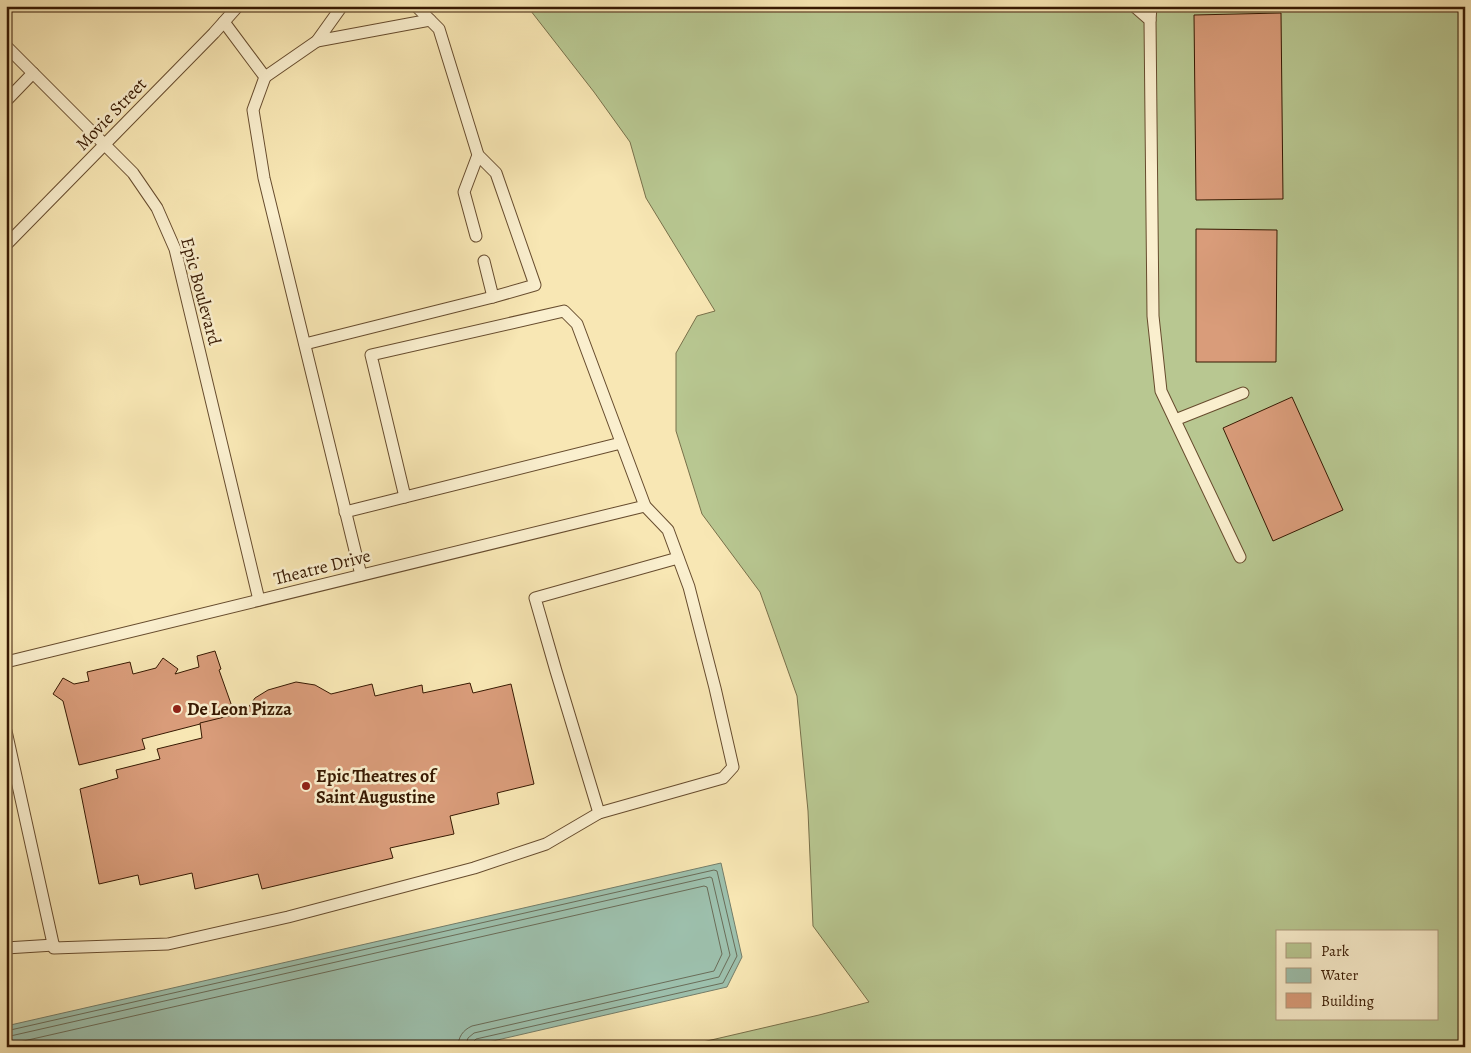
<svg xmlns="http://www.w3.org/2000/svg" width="1471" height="1053" viewBox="0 0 1471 1053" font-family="Alegreya,serif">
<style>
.green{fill:#b8c791;stroke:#78704a;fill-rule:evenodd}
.water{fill:#9dc0ad;stroke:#747d69}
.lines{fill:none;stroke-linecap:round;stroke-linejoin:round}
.shore{stroke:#6a6c58;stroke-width:1}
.building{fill:#d99c7a;stroke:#371902}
.service-casing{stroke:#674c2e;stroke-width:13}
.service{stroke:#faefce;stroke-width:11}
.poi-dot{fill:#8f2418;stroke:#faefce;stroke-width:2}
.labels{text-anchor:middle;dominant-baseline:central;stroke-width:5;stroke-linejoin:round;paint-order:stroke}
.street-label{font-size:18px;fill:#371902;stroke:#faefce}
.poi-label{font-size:18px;font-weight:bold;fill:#371902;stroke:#faefce;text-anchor:start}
</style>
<rect width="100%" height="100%" fill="#f8e7b4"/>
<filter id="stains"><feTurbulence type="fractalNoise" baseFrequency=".004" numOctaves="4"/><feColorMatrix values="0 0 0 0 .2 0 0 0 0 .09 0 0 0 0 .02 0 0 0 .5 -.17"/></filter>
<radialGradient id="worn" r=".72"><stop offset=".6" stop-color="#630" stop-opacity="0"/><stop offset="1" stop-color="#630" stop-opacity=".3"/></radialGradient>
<path class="green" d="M527,6H1465V1047H681L819,1015L869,1002L813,926L808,811L797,696L760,592L702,514L676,431V353L697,316L715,311L646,198L630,142L594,92ZM1277,932H1437V1019H1277Z"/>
<path class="water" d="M721,863L742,957L727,987L467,1047H6V1026Z"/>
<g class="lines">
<g class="shore">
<path d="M6,1031L714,870L717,871L737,956L723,983L476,1039L473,1042L472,1047"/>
<path d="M6,1037L710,877L712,878L730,955L719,977L474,1033L468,1038L465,1047"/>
<path d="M6,1045L704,886L707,887L722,954L714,971L472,1026C463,1030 458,1037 458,1047"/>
</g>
</g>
<g class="building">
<path d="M1281,13L1283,199L1196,200L1194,15Z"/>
<path d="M1196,229L1277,230L1276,362H1196Z"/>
<path d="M1292,397L1343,510L1273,541L1223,428Z"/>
<path d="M215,651L221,669L219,670L235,715L142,739L145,749L79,765L63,701L53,694L63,678L74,684L89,681L87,672L130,662L133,674L156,668L163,658L178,669L175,674L199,667L197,656Z"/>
<path d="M296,682L315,685L331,694L372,684L375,696L422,685L423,693L470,683L473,693L511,684L534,784L497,793L499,804L450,816L454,834L390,848L393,858L262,889L258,874L195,889L192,873L140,885L138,875L99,884L80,789L118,778L116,770L160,759L157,749L202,738L200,723L245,712L255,698L268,690Z"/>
</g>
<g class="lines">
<g class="service-casing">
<g id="service">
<path d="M1134,6L1150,20L1153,316L1161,391L1240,557"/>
<path d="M1150,20L1151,6"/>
<path d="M224,22L265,77L253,110L264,178L361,575"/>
<path d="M317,41L430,20"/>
<path d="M6,46L133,173L157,208L175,249L259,600"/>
<path d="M265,77L317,41L342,6"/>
<path d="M6,101L33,73"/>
<path d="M476,236L464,192L478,155"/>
<path d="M6,245L214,33L238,6"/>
<path d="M484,261L493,297"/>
<path d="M305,344L493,297L535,285L496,173L478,155L439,29L416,6"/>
<path d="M1175,420L1243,393"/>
<path d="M345,512L405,497"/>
<path d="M6,662L645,506"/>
<path d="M6,731L54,948L168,944L288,917L474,868L546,844L599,813L723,778L733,767L715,688L689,587L668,530L645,506L577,324L564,311L371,355L405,497L621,443"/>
<path d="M599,813L556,671L535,598L678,558"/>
<path d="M6,948L54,945"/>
</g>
</g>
<use href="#service" class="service"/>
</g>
<g class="poi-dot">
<circle cx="177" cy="709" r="5"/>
<circle cx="306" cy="786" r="5"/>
</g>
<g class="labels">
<g class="street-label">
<text transform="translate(111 114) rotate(-46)">Movie Street</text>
<text transform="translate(201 291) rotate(75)">Epic Boulevard</text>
<text transform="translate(322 567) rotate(-14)">Theatre Drive</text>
</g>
<g class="poi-label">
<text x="187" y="709">De Leon Pizza</text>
<text x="316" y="776">Epic Theatres of<tspan x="316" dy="21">Saint Augustine</tspan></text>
</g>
</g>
<rect width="1471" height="1053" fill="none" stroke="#f8e7b4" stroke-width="25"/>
<rect x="8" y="8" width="1456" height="1038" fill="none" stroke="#371902" stroke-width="2.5"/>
<rect x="12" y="12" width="1446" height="1028" fill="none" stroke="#371902"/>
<rect x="1276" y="930" width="162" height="90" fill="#faefce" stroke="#ac997c"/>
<rect x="1286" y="943" width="25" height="15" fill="#b8c791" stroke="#ac997c"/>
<text x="1321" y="956" font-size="15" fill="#371902">Park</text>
<rect x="1286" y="968" width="25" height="15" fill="#9dc0ad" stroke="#ac997c"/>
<text x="1321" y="980" font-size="15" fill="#371902">Water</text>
<rect x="1286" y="993" width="25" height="15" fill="#d99c7a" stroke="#ac997c"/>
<text x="1321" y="1006" font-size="15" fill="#371902">Building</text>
<rect width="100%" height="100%" filter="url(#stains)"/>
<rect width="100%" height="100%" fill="url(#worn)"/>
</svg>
